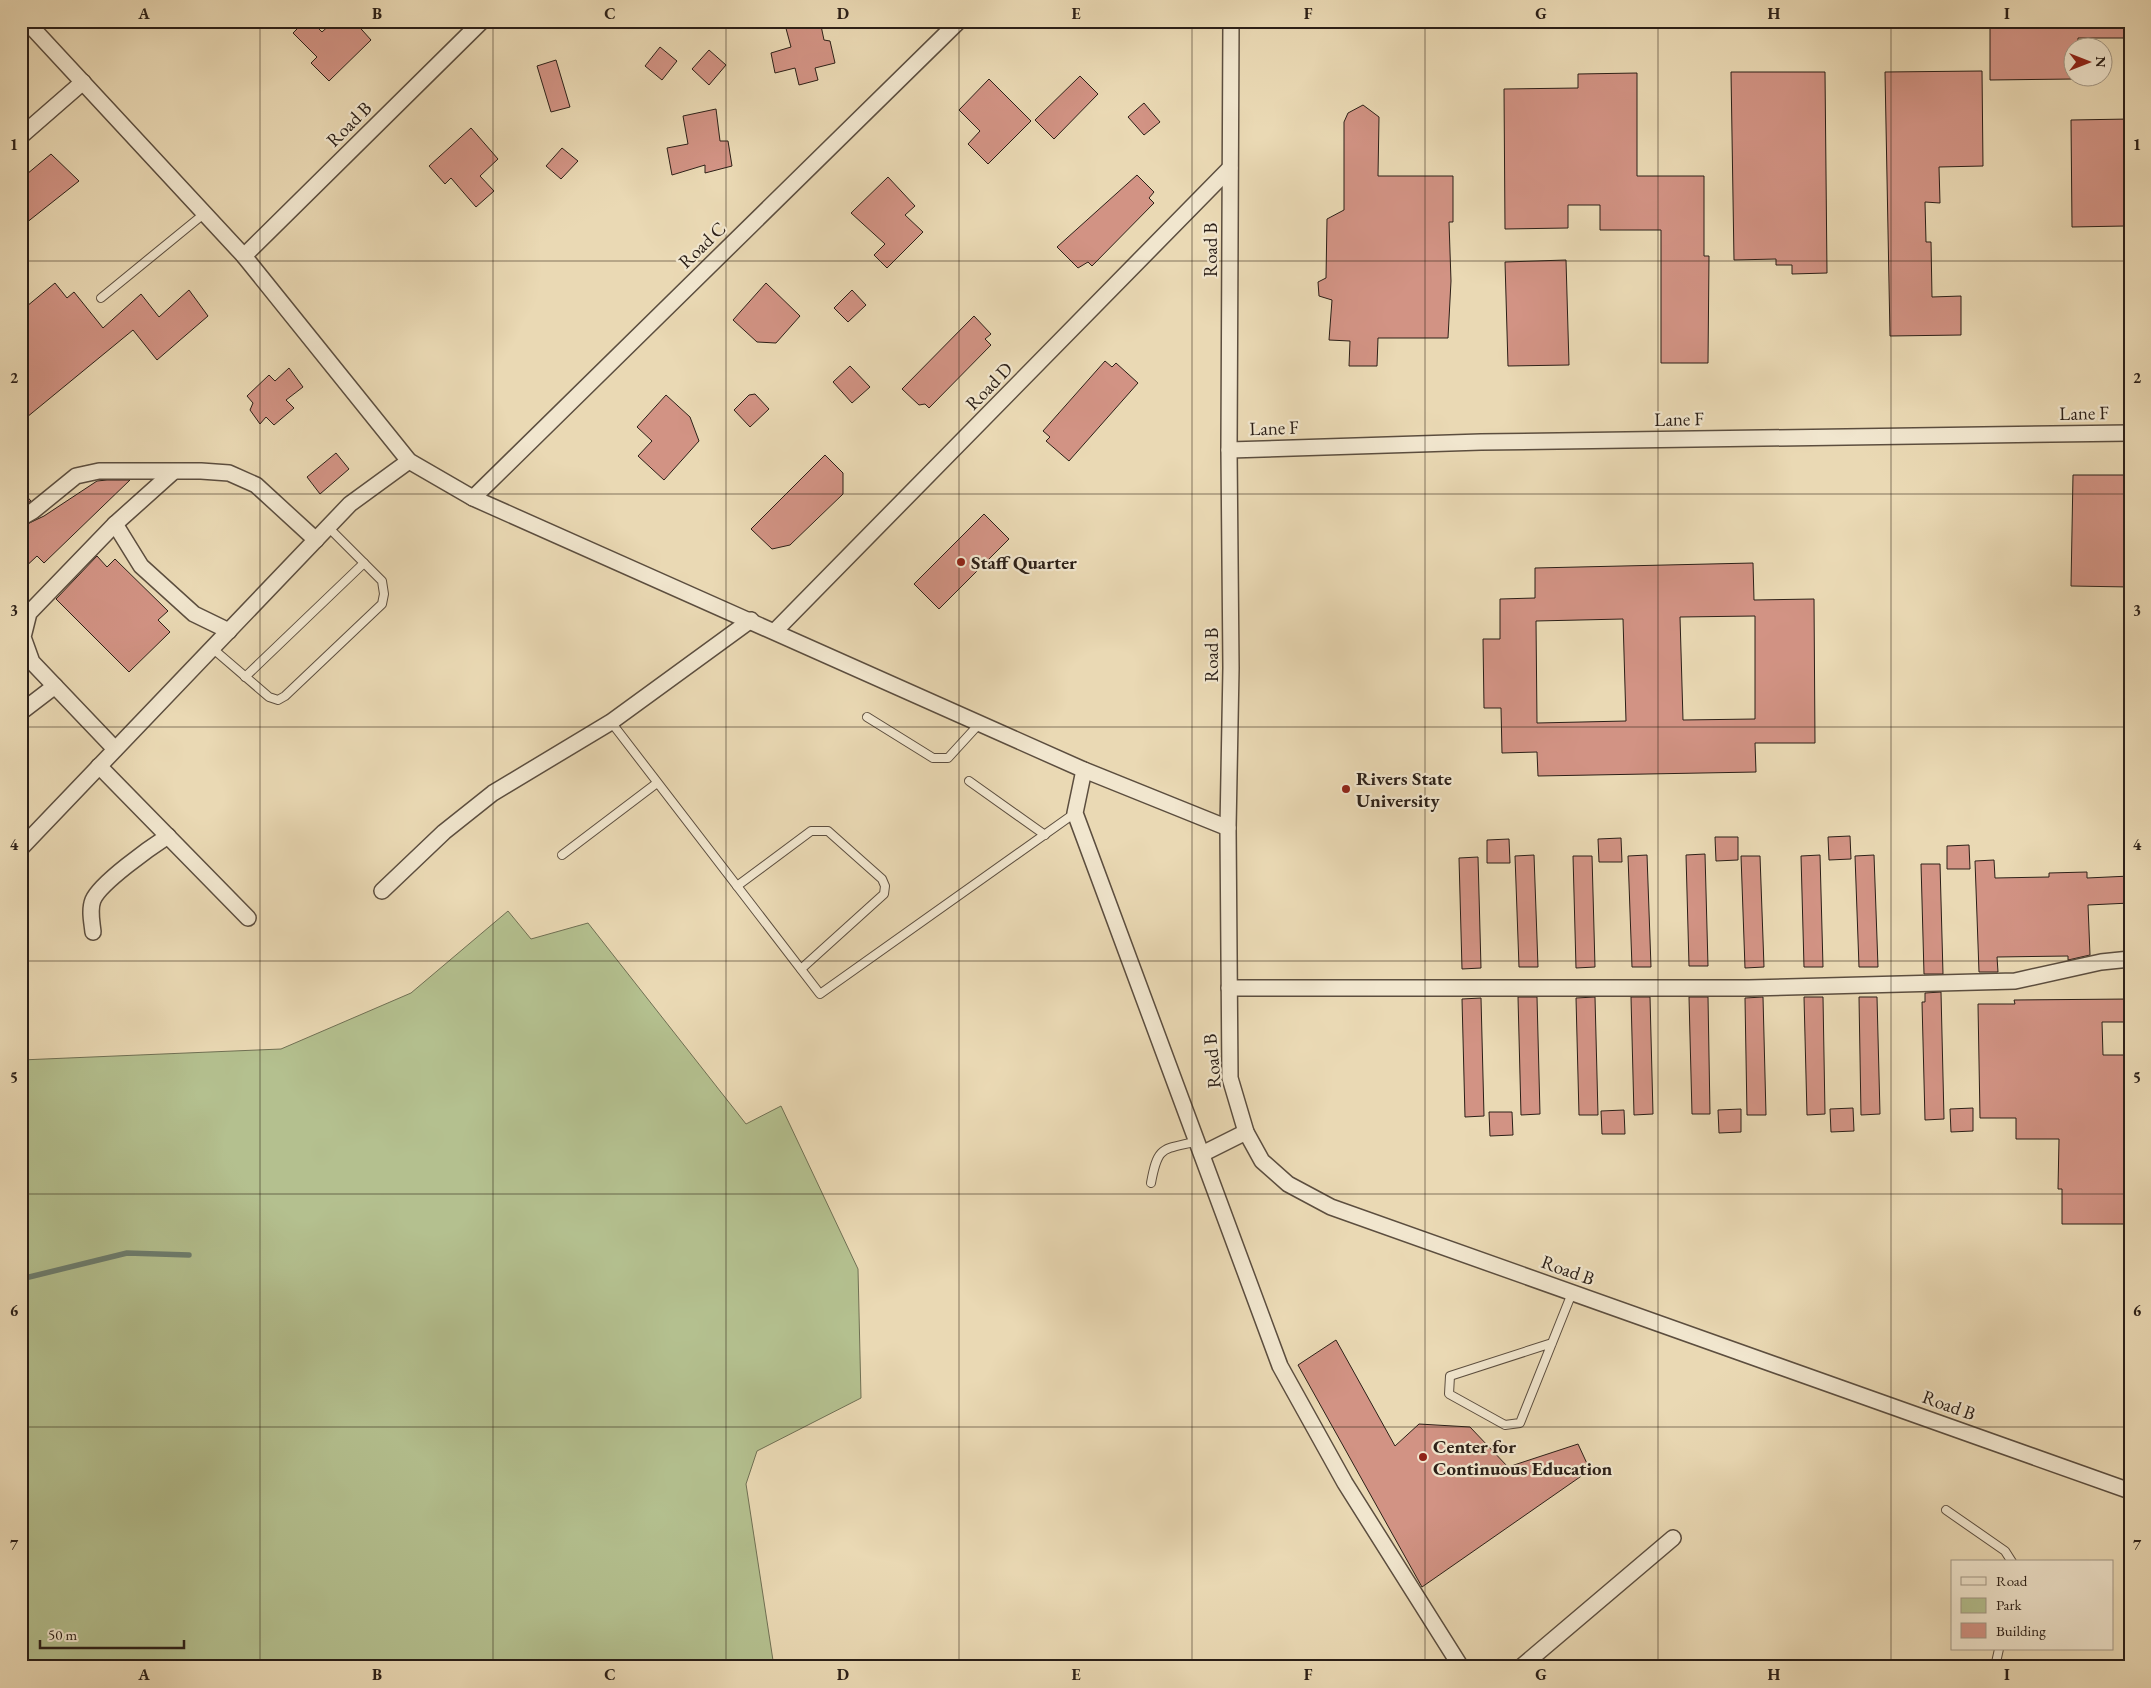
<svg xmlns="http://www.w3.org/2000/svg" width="2151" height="1688" viewBox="0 0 2151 1688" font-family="'EB Garamond',serif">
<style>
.green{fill:#b4c08f;stroke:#707054}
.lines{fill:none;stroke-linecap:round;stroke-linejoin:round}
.stream{stroke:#6d7d6e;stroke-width:5.5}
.building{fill:#d29384;stroke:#2c2018;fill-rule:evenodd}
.lane-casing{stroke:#5c4e3f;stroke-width:10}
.street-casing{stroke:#5c4e3f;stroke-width:18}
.lane{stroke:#f1e6ce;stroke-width:8}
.street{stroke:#f1e6ce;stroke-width:15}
.grid{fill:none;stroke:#2c2018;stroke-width:1;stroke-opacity:0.55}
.poi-dot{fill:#8f2418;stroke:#f1e6ce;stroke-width:2}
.labels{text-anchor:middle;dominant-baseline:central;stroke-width:4.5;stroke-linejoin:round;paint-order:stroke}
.street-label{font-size:19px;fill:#2c2018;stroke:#f1e6ce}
.poi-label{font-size:19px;font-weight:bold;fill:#2c2018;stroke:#f1e6ce;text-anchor:start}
.neatline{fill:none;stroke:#2c2018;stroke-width:2}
.grid-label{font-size:16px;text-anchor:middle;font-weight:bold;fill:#2c2018}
</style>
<rect width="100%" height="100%" fill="#ead9b4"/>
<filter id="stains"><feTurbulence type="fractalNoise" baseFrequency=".004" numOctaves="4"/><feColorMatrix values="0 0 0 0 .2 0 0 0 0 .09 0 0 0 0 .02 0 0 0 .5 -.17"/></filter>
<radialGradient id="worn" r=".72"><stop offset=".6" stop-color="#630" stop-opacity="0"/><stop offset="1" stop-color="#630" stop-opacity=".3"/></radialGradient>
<path class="green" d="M508,911L531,939L588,923L746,1124L781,1106L858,1269L861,1398L757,1451L746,1484L774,1667H603L515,1660L507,1667H21V1060L281,1049L411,993Z"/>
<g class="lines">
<path class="stream" d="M21,1279L127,1253L189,1255"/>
</g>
<g class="building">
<path d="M305,21H311L322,32L334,21H354L371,40L329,81L311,63L317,57L293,33Z"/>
<path d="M784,21H820L824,40L830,41L835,63L815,68L818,80L799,85L795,68L775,73L771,53L791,47Z"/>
<path d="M1990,21H2130V38H2078V44H2074V79L1990,80Z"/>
<path d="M660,47L677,61L662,80L645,66Z"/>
<path d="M709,50L726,65L709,85L692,69Z"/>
<path d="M556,60L570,107L551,112L537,66Z"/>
<path d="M1982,71L1983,166L1939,167L1940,203L1925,202L1926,242H1931L1932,297L1961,296V335L1890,336L1885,72Z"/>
<path d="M1731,72H1825L1827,273L1792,274V265H1776V259L1734,260Z"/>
<path d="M1637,73V176H1704V256H1709L1708,363H1661V230H1600V205H1568V228L1505,229L1504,89L1578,88V74Z"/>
<path d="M1080,76L1098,94L1054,139L1035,120Z"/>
<path d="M989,79L1031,121L988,164L968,144L980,131L959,110Z"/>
<path d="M1144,103L1160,122L1144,135L1128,117Z"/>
<path d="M1363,105L1379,117L1378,176H1453V222H1449L1451,281L1448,338H1378L1377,366H1349L1350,341L1329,340L1332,300L1319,296L1318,282L1326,278L1327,219L1344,210V122L1348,113Z"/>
<path d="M716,109L720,141H728L732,166L705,173V165L672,175L667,148L688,144L683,116Z"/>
<path d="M2130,119V194H2124L2125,226L2072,227L2071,120Z"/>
<path d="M471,128L498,159L480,176L494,191L476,207L451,178L445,184L429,166Z"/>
<path d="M562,148L578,161L561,179L546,166Z"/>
<path d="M51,154L79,181L21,227V179Z"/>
<path d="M1137,175L1154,192L1149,198L1154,203L1092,266L1088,262L1078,268L1057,247Z"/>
<path d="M888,177L915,206L905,215L923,232L887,268L874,255L885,244L851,213Z"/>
<path d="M1566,260L1569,365L1508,366L1505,262Z"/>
<path d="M55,283L67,298L74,292L103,328L141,294L159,317L189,290L208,316L157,360L133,330L21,422V311Z"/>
<path d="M766,283L800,316L776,343L757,342L733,320Z"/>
<path d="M852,290L866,305L848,322L834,308Z"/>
<path d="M974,316L991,334L985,339L991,345L929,408L925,404L919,405L902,389Z"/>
<path d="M1105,361L1112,367L1116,363L1138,383L1069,461L1046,441L1050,437L1043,431Z"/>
<path d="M850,366L870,387L852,403L833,382Z"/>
<path d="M289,368L303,387L286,400L294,408L274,425L266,417L260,424L250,410L253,403L247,396L269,375L275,381Z"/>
<path d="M755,394L769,409L750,427L734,410L749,395Z"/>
<path d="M666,395L690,417L699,441L664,480L638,456L652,441L637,427Z"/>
<path d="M336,453L349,469L320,494L307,477Z"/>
<path d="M825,455L843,473V494L790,545L772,549L751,529Z"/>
<path d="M2073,475H2130V587L2071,586Z"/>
<path d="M107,480H130L44,563L37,556L21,571V527L44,516L97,481Z"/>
<path d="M21,490L31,501L21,507Z"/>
<path d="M984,514L1009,539L939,609L914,584Z"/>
<path d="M97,556L107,567L115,559L168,611L158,620L170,632L129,672L56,599Z"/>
<path d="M1753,563L1754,600L1814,599L1815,743H1755L1756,772L1538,776L1537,752L1502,753L1501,708H1484L1483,639H1500V599L1535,598V568ZM1755,616V719L1683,720L1680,617ZM1623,619L1626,721L1537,723L1536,621Z"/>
<path d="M1850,836L1851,859L1829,860L1828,837Z"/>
<path d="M1715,837H1738V860L1716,861Z"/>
<path d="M1621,838L1622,862H1599L1598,839Z"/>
<path d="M1509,839L1510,863H1487V840Z"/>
<path d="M1969,845L1970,869H1947V846Z"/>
<path d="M1705,854L1708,966H1689L1686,855Z"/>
<path d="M1534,855L1538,967H1519L1515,856Z"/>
<path d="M1647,855L1651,967H1632L1628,856Z"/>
<path d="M1820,855L1823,967H1804L1801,856Z"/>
<path d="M1874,855L1878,967H1859L1855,856Z"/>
<path d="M1573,856H1592L1595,967L1576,968Z"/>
<path d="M1741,856H1760L1764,967L1745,968Z"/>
<path d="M1478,857L1481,968L1462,969L1459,858Z"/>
<path d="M1994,860L1995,878L2049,877V873L2087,872V878L2130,876V903L2088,905L2090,955L2068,960V956L1997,957L1998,972H1979L1975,861Z"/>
<path d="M1921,864H1940L1943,974H1924Z"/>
<path d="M1941,992L1944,1119L1925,1120L1922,1002H1925V993Z"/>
<path d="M1518,997H1537L1540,1114L1521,1115Z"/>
<path d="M1595,997L1598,1115H1579L1576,998Z"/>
<path d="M1631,997H1650L1653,1114L1634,1115Z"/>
<path d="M1689,997H1708L1710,1114H1692Z"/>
<path d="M1763,997L1766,1115H1747L1745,998Z"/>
<path d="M1804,997H1823L1825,1114L1807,1115Z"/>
<path d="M1859,997H1877L1880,1114L1861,1115Z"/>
<path d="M1481,998L1484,1116L1465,1117L1462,999Z"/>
<path d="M2130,999V1022H2102L2103,1055H2130V1224H2062V1189H2058L2059,1139H2016V1118H1980L1978,1004H2015L2014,1000Z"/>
<path d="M1853,1108L1854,1131L1831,1132L1830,1109Z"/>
<path d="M1973,1108V1131L1951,1132L1950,1109Z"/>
<path d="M1741,1109V1132L1719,1133L1718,1110Z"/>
<path d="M1624,1110L1625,1134H1602L1601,1111Z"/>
<path d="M1489,1112H1512L1513,1135L1490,1136Z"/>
<path d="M1336,1340L1395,1446L1419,1424L1470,1427L1508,1467L1578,1444L1590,1470L1422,1587L1298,1365Z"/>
</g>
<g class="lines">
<g class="lane-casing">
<g id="lane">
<path d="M101,298L205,213"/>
<path d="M212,648L269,697L278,700L285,696L382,604L384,594L382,581L328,527"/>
<path d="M245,677L364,563"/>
<path d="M867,717L933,758H948L980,723"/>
<path d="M611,722L820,994L1075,813"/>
<path d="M969,781L1045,835"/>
<path d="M562,855L657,783"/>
<path d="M737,886L811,831H828L882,879L885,886L884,894L801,969"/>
<path d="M1151,1183C1158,1145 1162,1150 1198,1141"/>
<path d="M1552,1343L1450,1376L1449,1394L1505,1425L1520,1423L1572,1293"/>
<path d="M1946,1510L2005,1551L2012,1562"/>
<path d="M1995,1667L1999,1649"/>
</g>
</g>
<g class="street-casing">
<g id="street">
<path d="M26,21L244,256L409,461L473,498L1084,770L1228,828"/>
<path d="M1231,21L1229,450L1231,668L1228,828L1230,1078L1246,1132L1262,1161L1288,1184L1331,1207L2130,1491"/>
<path d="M21,136L83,82"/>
<path d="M244,256L482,21"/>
<path d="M1229,450L1481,442L2130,433"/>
<path d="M473,498L959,21"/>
<path d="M21,518L33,511L76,476L99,471H201L229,473L256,485L316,540"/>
<path d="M115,524L141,566L194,614L229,631"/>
<path d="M775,631L1230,168"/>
<path d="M21,712L55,686"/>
<path d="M115,749L32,662L23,637L29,613L115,524L173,472"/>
<path d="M99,766L248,918"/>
<path d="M1084,770L1075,813L1280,1366L1345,1483L1461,1667"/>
<path d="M21,848L350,504L409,461"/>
<path d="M382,891L444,832L493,793L611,722L751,620"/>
<path d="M93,932C92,922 89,910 93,900C100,883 151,847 168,836"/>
<path d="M1229,988H1749L2015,981L2101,962L2130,959"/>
<path d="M1202,1154L1246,1132"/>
<path d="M1521,1667L1673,1538"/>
</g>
</g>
<use href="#lane" class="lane"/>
<use href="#street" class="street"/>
</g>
<path class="grid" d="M260,21V1667M493,21V1667M726,21V1667M959,21V1667M1192,21V1667M1425,21V1667M1658,21V1667M1891,21V1667M21,261H2130M21,494H2130M21,727H2130M21,961H2130M21,1194H2130M21,1427H2130"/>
<g class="poi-dot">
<circle cx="961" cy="562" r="5"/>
<circle cx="1346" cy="789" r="5"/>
<circle cx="1423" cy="1457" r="5"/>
</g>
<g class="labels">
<g class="street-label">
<text transform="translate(349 124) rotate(-45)">Road B</text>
<text transform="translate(702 245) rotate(-44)">Road C</text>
<text transform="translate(1210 250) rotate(-90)">Road B</text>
<text transform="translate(989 386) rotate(-46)">Road D</text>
<text transform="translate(2084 413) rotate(-1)">Lane F</text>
<text transform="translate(1679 419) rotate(-1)">Lane F</text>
<text transform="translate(1274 428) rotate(-2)">Lane F</text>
<text transform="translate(1211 655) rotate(-90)">Road B</text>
<text transform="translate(1212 1061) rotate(-95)">Road B</text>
<text transform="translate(1568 1270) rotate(20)">Road B</text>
<text transform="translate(1949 1405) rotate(20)">Road B</text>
</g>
<g class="poi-label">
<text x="971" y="562">Staff Quarter</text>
<text x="1356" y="778">Rivers State<tspan x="1356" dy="22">University</tspan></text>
<text x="1433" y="1446">Center for<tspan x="1433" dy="22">Continuous Education</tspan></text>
</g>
</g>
<rect width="2151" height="1688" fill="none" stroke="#ead9b4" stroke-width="55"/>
<rect x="1951" y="1560" width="162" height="90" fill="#f1e6ce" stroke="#a29785"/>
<rect x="1961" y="1577" width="25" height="8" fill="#f1e6ce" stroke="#a29785"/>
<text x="1996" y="1586" font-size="15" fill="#2c2018">Road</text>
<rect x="1961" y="1598" width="25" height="15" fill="#b4c08f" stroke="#a29785"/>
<text x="1996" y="1610" font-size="15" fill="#2c2018">Park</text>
<rect x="1961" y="1623" width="25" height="15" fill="#d29384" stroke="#a29785"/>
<text x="1996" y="1636" font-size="15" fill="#2c2018">Building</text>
<g transform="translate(2088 62) rotate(90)"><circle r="24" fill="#f1e6ce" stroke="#a29785"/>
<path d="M0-4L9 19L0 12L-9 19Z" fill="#8f2418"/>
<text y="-8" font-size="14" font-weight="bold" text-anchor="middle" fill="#2c2018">N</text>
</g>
<path d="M40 1640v8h144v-8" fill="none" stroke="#2c2018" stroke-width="2.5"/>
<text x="48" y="1640" font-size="15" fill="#2c2018" stroke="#f1e6ce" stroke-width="4" paint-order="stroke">50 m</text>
<rect x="28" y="28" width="2096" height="1632" class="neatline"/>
<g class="grid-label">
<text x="144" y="19">A</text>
<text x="377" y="19">B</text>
<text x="610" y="19">C</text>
<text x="843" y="19">D</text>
<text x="1076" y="19">E</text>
<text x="1308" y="19">F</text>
<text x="1541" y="19">G</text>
<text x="1774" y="19">H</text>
<text x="2007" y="19">I</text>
<text x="14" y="150">1</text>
<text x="2137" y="150">1</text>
<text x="14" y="383">2</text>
<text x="2137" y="383">2</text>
<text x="14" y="616">3</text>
<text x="2137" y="616">3</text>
<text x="14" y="850">4</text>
<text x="2137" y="850">4</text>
<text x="14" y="1083">5</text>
<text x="2137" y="1083">5</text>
<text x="14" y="1316">6</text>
<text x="2137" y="1316">6</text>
<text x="14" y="1550">7</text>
<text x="2137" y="1550">7</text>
<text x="144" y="1680">A</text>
<text x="377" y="1680">B</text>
<text x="610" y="1680">C</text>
<text x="843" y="1680">D</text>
<text x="1076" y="1680">E</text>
<text x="1308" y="1680">F</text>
<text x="1541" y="1680">G</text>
<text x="1774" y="1680">H</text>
<text x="2007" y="1680">I</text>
</g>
<rect width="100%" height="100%" filter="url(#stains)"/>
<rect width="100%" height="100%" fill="url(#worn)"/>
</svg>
